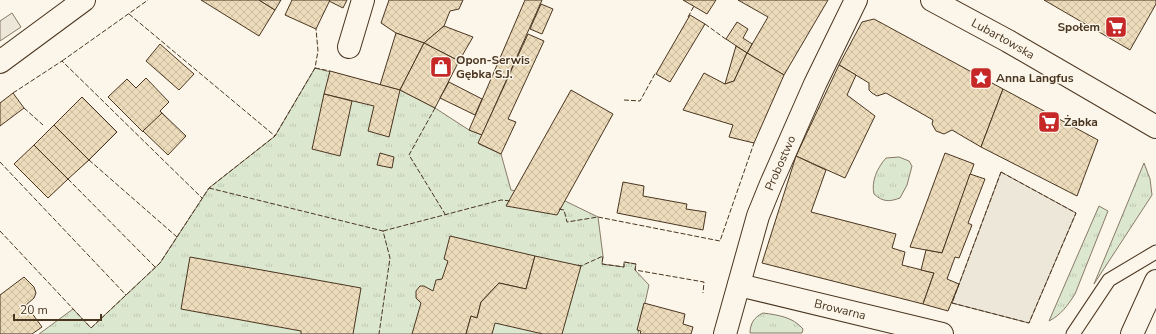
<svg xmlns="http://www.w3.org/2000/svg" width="1156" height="334" viewBox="0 0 1156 334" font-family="'Nunito Sans',sans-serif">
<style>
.grass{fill:url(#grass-tufts);stroke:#887966}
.parking{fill:#ede7d9;stroke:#887966}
.building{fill:url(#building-cross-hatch);stroke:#4a3520}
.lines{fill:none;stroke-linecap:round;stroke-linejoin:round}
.lane-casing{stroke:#4a3520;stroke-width:15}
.street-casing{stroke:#4a3520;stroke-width:24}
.secondary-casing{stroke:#4a3520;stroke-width:24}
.primary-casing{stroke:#4a3520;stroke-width:24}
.lane{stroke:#fbf6e9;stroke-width:13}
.street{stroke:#fbf6e9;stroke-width:22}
.secondary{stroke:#fbf6e9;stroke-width:22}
.primary{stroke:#fbf6e9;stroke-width:22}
.fence{stroke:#4a3520;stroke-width:1;stroke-dasharray:5 2;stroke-linecap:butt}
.labels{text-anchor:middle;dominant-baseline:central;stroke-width:3;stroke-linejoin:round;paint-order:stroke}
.poi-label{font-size:12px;font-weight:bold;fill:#4a3520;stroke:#fbf6e9;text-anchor:start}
.street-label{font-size:12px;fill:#4a3520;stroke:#fbf6e9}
</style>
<defs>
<pattern id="grass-tufts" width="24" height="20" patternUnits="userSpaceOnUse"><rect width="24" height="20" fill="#dce7d0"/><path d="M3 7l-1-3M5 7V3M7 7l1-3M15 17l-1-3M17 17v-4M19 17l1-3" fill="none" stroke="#bec7b2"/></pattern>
<pattern id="building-cross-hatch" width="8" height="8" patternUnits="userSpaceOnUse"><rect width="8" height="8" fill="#ecdcbc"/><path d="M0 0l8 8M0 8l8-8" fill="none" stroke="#ccbda1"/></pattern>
</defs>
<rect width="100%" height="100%" fill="#fbf6e9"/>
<g class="grass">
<path d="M315,68L400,90L435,108L469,130L482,135L479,144L501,154L511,190L563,200L598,217L603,256L602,264L624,267V262L636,264L635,270L649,285L638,334H39L73,309L91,328L160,263L209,188L275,136Z"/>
<path d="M899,157L909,161L912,166L907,185L900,198C889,202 883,202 874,194C871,182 877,168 886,158Z"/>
<path d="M1144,163L1150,179L1152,195L1094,284Z"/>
<path d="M1099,206L1108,211L1075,294C1068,305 1061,315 1049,321Z"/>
<path d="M763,313C778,315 793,317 803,329L802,333H750C750,324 754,317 763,313Z"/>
</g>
<g class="parking">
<path d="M12,13L21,27L0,41V21Z"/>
<path d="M1001,172L1076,213L1029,323L952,303Z"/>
</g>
<g class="building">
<path d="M201,0H259L275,10L259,36Z"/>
<path d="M259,0H281L275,10Z"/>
<path d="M292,0H330L316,29L285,15Z"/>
<path d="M330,0H347L343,8L329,1Z"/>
<path d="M389,0H463L459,9L450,11L444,26L424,43L396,33L381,23Z"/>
<path d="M525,0H542L482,135L469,130Z"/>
<path d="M683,0H716L707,14Z"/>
<path d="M738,0H828L784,75L747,53L768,17Z"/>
<path d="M1044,0H1156V4L1130,50Z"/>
<path d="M541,4L553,9L542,34L530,29Z"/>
<path d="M690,15L705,24L670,82L656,74Z"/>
<path d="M874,19L1003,89L981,147L952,130L944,134L936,131L932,124L933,120L886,93L877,96L872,93L869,90V83L839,65L862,22Z"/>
<path d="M737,22L748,29L743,38L752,44L747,53L726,39Z"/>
<path d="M444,26L473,37L459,61L424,43Z"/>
<path d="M396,33L424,43L400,90L380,85Z"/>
<path d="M528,34L544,41L508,119L516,122L501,154L478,143Z"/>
<path d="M424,43L459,61L435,108L400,90Z"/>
<path d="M160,44L194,74L179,90L146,61Z"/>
<path d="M736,46L747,53L734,81L725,84Z"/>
<path d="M747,53L784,75L754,143L729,137L733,125L683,110L704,73L725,84L734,81Z"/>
<path d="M839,65L856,75L847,95L875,116L845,178L796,156Z"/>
<path d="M330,71L400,90L389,137L368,131L374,106L324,94Z"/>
<path d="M146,78L169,102L160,111L162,113L143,132L108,97L127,79L136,88Z"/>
<path d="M449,82L482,99L475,115L440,98Z"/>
<path d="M1003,89L1098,140L1077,196L981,147Z"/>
<path d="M571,90L613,114L557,215L506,206Z"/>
<path d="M13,93L24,108L0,126V103Z"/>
<path d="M324,94L352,101L340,156L312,149Z"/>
<path d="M82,97L117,132L89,160L54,125Z"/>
<path d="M162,113L186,136L168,155L143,131Z"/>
<path d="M54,125L89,160L68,179L34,145Z"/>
<path d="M34,145L68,179L48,198L14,164Z"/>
<path d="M380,153L394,157L392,168L377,165Z"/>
<path d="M945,153L974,164L942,253L910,247Z"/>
<path d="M796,156L826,170L811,212L896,234L892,248L905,252L902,265L934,273L923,304L762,263Z"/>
<path d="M970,174L985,179L968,223L972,225L959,258L955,257L947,279L959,284L948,311L923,304L934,273L921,270L926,250L942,253Z"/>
<path d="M623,182L644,186L643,196L687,204L686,209L706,212L703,230L617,213Z"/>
<path d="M450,236L535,256L526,289L499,283L481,302L477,318L471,316L466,334H412L421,303L416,298V291L420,286H424L433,291L436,280L442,279L448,261L444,259Z"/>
<path d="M535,256L581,266L562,334H543L495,323L492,334H466L471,316L477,318L481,302L499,283L526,289Z"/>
<path d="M190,257L361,288L353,334H301V331L181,309Z"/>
<path d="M24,277L34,287L36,293L34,298L26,305L42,327L32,334H0V295Z"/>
<path d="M644,303L685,314L683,324L693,327L691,334H640L641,331L637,330Z"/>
</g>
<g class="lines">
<g class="lane-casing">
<path id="lane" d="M1073,334L1109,280L1156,252"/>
</g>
<g class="street-casing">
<g id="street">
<path id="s1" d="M932,0L1008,41L1156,127"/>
<path d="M349,47L363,0"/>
<path id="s2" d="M739,285L942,334"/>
<path id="s3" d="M725,334L758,216L771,184L815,84L856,0"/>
</g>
</g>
<g class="secondary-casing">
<path id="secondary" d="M0,62L84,0"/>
</g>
<g class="primary-casing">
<path id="primary" d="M1132,334L1156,281"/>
</g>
<use href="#lane" class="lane"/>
<use href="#street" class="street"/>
<use href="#secondary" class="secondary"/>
<use href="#primary" class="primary"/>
<g class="fence">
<path d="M129,14L275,136"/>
<path d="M688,17L694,6"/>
<path d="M705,24L727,40"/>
<path d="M62,61L148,0"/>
<path d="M315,68L330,71"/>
<path d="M13,93L62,61L202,198"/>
<path d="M624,100L640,101L656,72"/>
<path d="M24,108L43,125"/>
<path d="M435,108L409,155L445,214"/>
<path d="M89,160L177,237"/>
<path d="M0,162L126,295"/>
<path d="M1001,172L1076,213L1029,323L952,303Z"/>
<path d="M68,179L155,267"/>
<path d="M209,188L383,231L390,258L379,334"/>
<path d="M559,209L564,210L567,222L598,217L720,241L754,143"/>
<path d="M0,231L91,328L160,263L209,188L275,136L315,68L318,51L316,29"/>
<path d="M383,231L501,200L511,201"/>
<path d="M578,265L581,266L603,256L602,264L624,267V262L636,264L635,270L704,282L703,293"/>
</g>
</g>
<defs>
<g id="supermarket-square" transform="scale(1.15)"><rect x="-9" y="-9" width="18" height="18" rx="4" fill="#c62828" stroke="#fbf6e9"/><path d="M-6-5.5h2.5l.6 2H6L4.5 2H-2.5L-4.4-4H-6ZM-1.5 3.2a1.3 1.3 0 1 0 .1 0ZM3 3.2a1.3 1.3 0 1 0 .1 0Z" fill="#fff"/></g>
<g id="shop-square" transform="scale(1.15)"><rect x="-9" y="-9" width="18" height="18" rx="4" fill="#c62828" stroke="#fbf6e9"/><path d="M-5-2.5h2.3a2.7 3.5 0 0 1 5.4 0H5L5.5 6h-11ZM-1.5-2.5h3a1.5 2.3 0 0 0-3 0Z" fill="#fff"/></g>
<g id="sight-square" transform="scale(1.15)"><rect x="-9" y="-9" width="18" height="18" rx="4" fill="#c62828" stroke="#fbf6e9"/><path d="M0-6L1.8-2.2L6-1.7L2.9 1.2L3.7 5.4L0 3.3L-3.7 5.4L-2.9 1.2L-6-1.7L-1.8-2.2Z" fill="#fff"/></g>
</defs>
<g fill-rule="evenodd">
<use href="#supermarket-square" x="1116" y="27"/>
<use href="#shop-square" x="441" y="67"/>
<use href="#sight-square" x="981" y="78"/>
<use href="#supermarket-square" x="1049" y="122"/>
</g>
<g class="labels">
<g class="poi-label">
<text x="1100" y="27" text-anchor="end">Społem</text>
<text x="456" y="60">Opon-Serwis<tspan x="456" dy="14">Gębka S.J.</tspan></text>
<text x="996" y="78">Anna Langfus</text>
<text x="1064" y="122">Żabka</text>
</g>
<g class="street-label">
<text stroke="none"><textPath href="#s1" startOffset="81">Lubartowska</textPath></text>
<text stroke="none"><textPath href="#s3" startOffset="180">Probostwo</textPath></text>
<text stroke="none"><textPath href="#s2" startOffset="104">Browarna</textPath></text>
</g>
</g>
<path d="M14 314v6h87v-6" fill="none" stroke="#4a3520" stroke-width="2"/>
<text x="20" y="314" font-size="12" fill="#4a3520" stroke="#fbf6e9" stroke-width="3" paint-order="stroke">20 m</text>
</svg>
